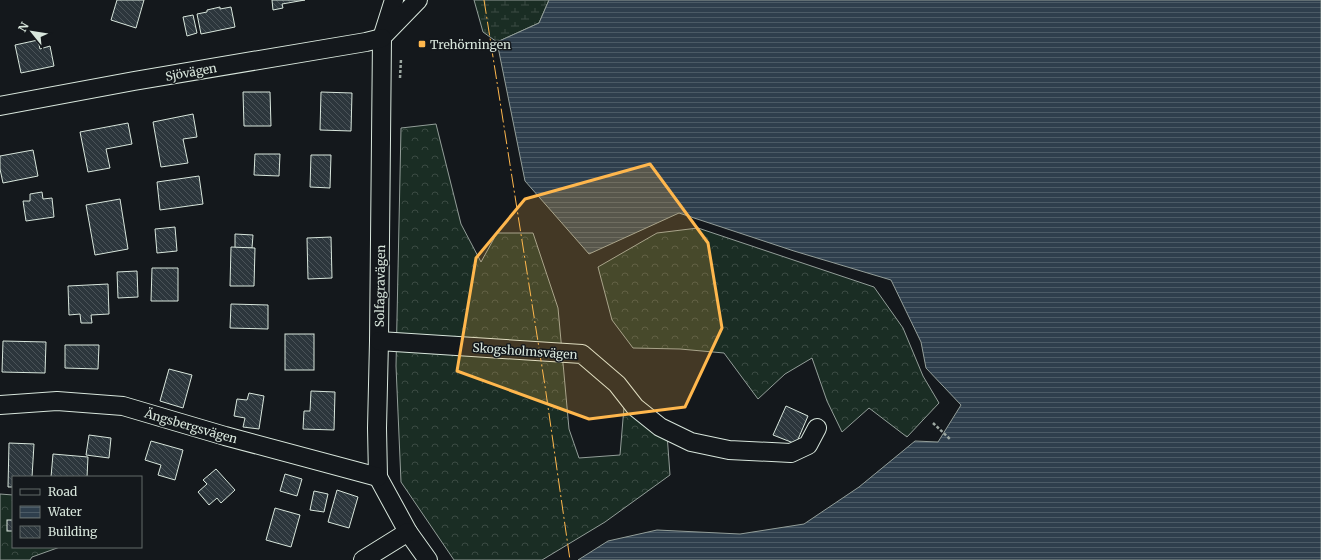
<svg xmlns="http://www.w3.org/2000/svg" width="1321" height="560" viewBox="0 0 1321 560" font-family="Merriweather,serif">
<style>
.forest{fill:url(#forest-crowns);stroke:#939e99}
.wetland{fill:url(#wetland-marsh);stroke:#939e99}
.water{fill:url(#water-rules);stroke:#939e99}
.building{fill:url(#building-back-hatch);stroke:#d8e6dc}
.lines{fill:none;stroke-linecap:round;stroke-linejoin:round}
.minor-casing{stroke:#d8e6dc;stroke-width:20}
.path{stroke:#9da8a2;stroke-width:2.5;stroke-dasharray:3 2;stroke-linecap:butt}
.minor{stroke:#14181c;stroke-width:18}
.power{stroke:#ffb74d;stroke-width:1;stroke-dasharray:14 3 2 3;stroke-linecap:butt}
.marked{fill:#ffb74d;fill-opacity:0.2;stroke:#ffb74d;stroke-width:3;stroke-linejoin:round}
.poi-dot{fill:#ffb74d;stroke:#14181c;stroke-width:1.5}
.labels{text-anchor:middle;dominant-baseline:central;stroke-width:3;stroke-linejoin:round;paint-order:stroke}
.poi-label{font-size:12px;fill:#d8e6dc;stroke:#14181c;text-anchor:start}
.street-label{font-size:12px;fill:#d8e6dc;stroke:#14181c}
</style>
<defs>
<pattern id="forest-crowns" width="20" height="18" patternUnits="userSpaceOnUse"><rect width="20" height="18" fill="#1a2d24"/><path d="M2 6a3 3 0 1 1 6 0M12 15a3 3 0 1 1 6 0" fill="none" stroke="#3b4b43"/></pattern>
<pattern id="wetland-marsh" width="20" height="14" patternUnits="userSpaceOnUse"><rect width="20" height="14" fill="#1a2d24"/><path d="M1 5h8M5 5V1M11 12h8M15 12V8" fill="none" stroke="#3b4b43"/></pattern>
<pattern id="water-rules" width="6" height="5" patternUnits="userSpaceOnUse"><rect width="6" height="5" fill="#2f3f4d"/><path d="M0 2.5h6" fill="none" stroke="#4c5b66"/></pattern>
<pattern id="building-back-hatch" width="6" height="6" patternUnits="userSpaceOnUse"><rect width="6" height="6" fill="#2c363c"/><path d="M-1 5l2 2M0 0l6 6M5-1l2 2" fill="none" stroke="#4a5358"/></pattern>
</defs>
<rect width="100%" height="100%" fill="#14181c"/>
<g class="forest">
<path d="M436,124L461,224L481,262L497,233H533L558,308L569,429L579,458L620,455L624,407L667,434L670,475L605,522L542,560H454L401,482L396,366L401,128Z"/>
<path d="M698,228L874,287L903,328L923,376L939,403L907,437L869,408L842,432L827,401L812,358L785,374L758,399L724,353L680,349L633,348L612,320L598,267L657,233Z"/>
<path d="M0,494L13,495V547H60L32,557L30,560H0Z"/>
</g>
<path class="wetland" d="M474,0H549L539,23L497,42L483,32Z"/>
<path class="water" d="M549,0H1321V560H578L608,541L657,530L740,534L804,524L859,487L915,441L938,442L961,405L926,368L921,342L891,280L794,251L679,213L589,254L525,181L497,42L539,23Z"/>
<g class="building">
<path d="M117,0H144L136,28L111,20Z"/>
<path d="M272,0H305L282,4L283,8L273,10Z"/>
<path d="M220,7V9L231,7L235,27L201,34L197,14L207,12V10Z"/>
<path d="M193,15L197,33L187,36L183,17Z"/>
<path d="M38,40L40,49L50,46L54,66L21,73L15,45Z"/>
<path d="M243,92H270L271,126H244Z"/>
<path d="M321,92L352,93L351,131L320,130Z"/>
<path d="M193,114L197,137L183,139L188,163L161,167L153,122Z"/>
<path d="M128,123L132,144L106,149L110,168L88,172L80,132Z"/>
<path d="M33,150L38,176L3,183L0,169V156Z"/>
<path d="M255,154H280L279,176L254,175Z"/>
<path d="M311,155H331L330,188L310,187Z"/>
<path d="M199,176L203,204L160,210L157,182Z"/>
<path d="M42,192L43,199L52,198L54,217L26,221L23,201H30V194Z"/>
<path d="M120,199L128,249L95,255L86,205Z"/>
<path d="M175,227L177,251L157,253L155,229Z"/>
<path d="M235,234L253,235L252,248H235Z"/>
<path d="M331,237L332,278L308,279L307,238Z"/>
<path d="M231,247L255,248L254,286H230Z"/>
<path d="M152,268H178V301H151Z"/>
<path d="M137,271L138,297L118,298L117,272Z"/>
<path d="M108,284L109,314L91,315L92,323H81L80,314L69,315L68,286Z"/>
<path d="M231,304L268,305V329L230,328Z"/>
<rect x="285" y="334" width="29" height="36"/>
<path d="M3,341L46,342L45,373L2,372Z"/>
<path d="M65,345H99L98,369L65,368Z"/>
<path d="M169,369L192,375L183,408L160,401Z"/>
<path d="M311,391L335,392L334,430L303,429L304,411H310Z"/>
<path d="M249,393L264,396L259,429L243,427L245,418L234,416L237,399L247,400Z"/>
<path d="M786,406L808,416L796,444L773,435Z"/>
<path d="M89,435L111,438L109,458L86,455Z"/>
<path d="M151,441L183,450L175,480L158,475L161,465L145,460Z"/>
<path d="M9,443L34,444L32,477H13V487H8Z"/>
<path d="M53,454L88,457L87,477H51Z"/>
<path d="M216,469L235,490L221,503L217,498L209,505L198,492L207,484L203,480Z"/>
<path d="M285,474L302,479L297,496L280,491Z"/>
<path d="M337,490L358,497L349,528L328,522Z"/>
<path d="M314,491L328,494L324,512L310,510Z"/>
<path d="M275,508L300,515L291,547L266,540Z"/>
<rect x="7" y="520" width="6" height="11"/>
</g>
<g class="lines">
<g class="minor-casing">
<g id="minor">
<path d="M394,0L382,38L379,341L377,428L378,477L408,532L428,560"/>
<path d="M385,34L418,0"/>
<path d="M0,106L134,81L366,42L382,38"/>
<path d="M379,341L582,354L617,384L635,407L660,427L691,442L729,450L791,453L808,445L817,428"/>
<path d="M0,405L57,401L123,406L225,436L378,477"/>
<path d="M363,560L408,532"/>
</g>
</g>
<g class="path">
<path d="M400,78L401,59"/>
<path d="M933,423L951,440"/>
</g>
<use href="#minor" class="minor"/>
<path class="power" d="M484,0L545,386L570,560"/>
</g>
<path class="marked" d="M650,164L708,243L722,328L685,407L589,419L457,371L476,258L525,199Z"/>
<rect class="poi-dot" x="418" y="40" width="8" height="8" rx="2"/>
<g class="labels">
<g class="poi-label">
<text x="430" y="44">Trehörningen</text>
</g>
<g class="street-label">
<text transform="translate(191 72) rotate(-10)">Sjövägen</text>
<text transform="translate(380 286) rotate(-89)">Solfagravägen</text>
<text transform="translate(525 351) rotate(4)">Skogsholmsvägen</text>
<text transform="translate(191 426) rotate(16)">Ängsbergsvägen</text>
</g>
</g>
<rect x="12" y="476" width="130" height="72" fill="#14181c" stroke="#626a69"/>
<rect x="20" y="489" width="20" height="6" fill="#14181c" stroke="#626a69"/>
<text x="48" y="496" font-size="12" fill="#d8e6dc">Road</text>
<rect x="20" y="506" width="20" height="12" fill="url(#water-rules)" stroke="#626a69"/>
<text x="48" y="516" font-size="12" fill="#d8e6dc">Water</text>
<rect x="20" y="526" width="20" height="12" fill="url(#building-back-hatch)" stroke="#626a69"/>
<text x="48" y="536" font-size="12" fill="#d8e6dc">Building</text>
<g transform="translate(32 32) rotate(300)" stroke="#14181c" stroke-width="3" paint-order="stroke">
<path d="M0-3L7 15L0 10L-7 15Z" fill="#d8e6dc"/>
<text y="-6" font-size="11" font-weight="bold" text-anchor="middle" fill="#d8e6dc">N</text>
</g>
</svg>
